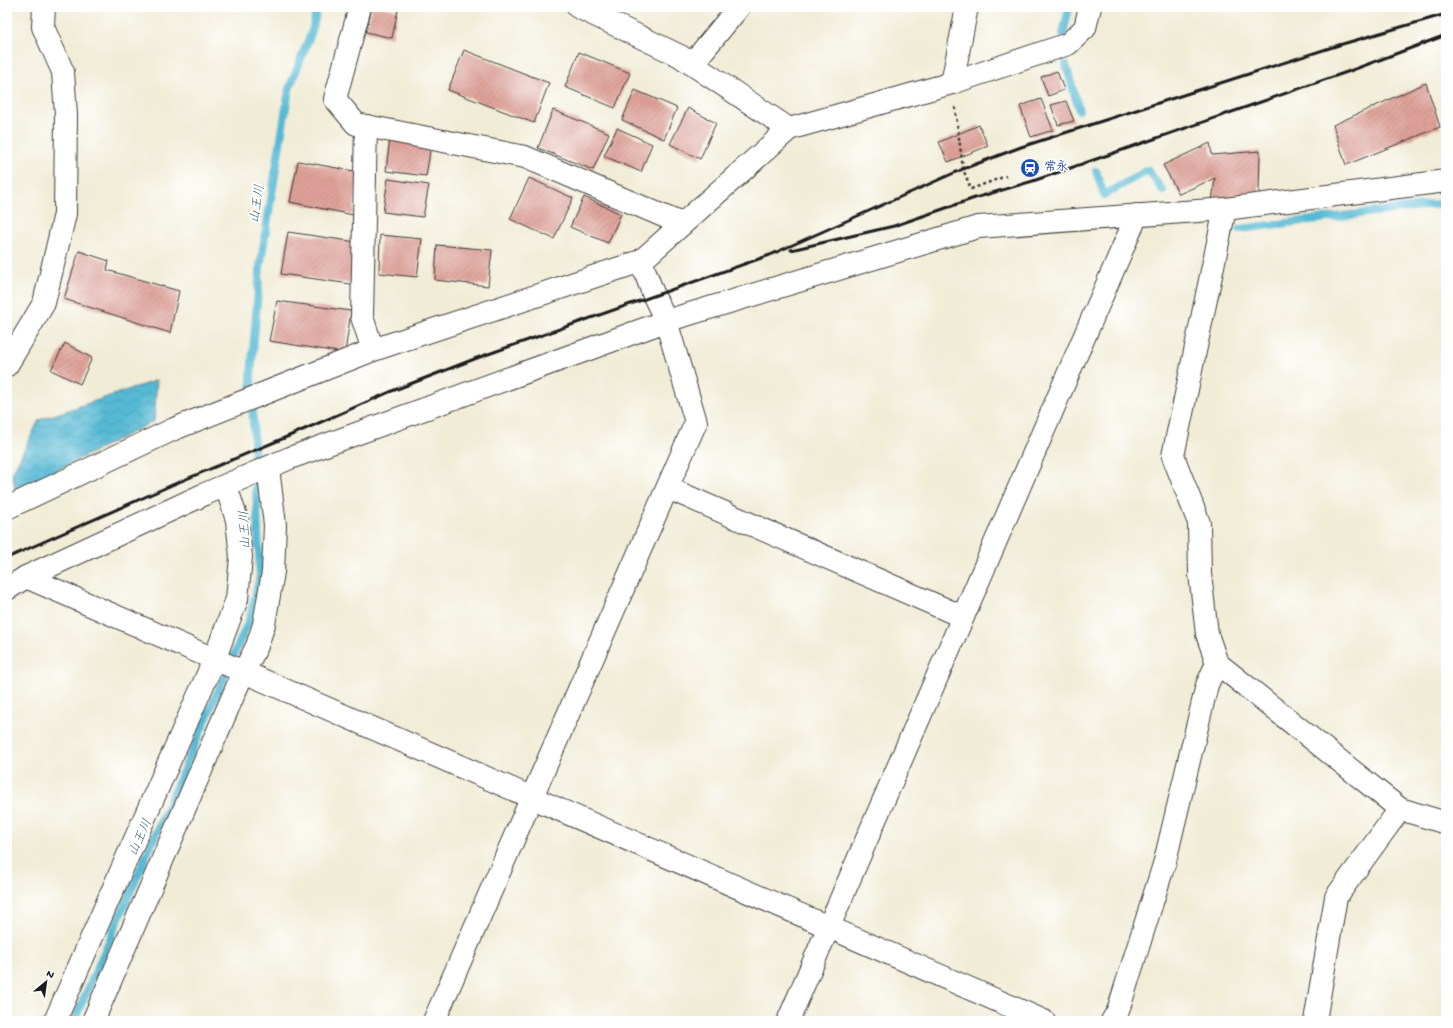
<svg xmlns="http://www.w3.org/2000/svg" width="1453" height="1028" viewBox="0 0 1453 1028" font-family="'Gochi Hand','Klee One',sans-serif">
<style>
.water{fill:url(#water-waves);stroke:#396a78}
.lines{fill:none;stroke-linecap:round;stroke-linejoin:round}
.stream{stroke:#56b9d4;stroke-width:8}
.building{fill:url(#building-hatch)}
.minor-casing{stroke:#3c3b38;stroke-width:24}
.tertiary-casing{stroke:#3c3b38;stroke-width:24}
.path{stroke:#3c3b38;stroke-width:2.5;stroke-dasharray:3 3;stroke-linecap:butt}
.minor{stroke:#fff;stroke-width:22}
.tertiary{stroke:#fff;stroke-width:22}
.rail{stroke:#1c1c1c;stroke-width:3}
.labels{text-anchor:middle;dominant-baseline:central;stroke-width:3.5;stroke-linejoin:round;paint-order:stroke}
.transit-label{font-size:12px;font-weight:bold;fill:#164399;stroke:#fff;text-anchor:start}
.water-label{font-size:13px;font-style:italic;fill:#36636f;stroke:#fff}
</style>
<defs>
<pattern id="water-waves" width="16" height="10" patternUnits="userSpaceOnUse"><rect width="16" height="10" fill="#56b9d4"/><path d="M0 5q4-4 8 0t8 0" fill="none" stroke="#4a9eb5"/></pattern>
<pattern id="building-hatch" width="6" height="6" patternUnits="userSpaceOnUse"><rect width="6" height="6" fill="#dea198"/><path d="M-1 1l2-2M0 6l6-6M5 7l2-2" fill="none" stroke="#be8a82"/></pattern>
</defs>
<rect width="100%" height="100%" fill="#fff"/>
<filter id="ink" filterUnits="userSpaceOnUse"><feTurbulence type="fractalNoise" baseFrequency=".025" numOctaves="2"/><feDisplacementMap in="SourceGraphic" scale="8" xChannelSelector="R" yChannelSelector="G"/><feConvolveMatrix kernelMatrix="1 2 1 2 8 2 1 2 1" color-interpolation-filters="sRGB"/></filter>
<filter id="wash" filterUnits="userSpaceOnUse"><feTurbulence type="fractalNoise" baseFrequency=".012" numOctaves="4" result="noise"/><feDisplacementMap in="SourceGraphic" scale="16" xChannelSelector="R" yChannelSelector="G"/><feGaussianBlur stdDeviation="0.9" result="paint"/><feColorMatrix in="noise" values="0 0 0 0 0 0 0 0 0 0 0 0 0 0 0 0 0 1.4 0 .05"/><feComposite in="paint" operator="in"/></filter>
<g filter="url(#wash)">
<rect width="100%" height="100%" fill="#f1ecd6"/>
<path class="water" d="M157,380L154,421L16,491L12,474L39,420Z"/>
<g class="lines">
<g class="stream">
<path d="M1063,34L1069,7"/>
<path d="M1066,65L1079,110"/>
<path d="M1096,171L1104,195L1148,170L1163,191"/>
<path d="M1240,229L1446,203"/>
<path d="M74,1021L250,618L260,576L251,375L260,267L289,89L313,28L317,7"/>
</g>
</g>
<g id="blocks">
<g class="building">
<path d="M372,7H383L398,10L392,38L366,32Z"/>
<path d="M464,50L549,83L534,123L448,90Z"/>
<path d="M579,52L630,73L615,108L565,87Z"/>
<path d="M1057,71L1064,90L1048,96L1041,77Z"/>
<path d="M1426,83L1440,127L1346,165L1333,125Z"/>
<path d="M635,90L677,108L664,139L622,120Z"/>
<path d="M1041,99L1053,130L1031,137L1020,106Z"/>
<path d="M1066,101L1074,121L1058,125L1051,105Z"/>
<path d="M688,108L716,123L700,159L670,144Z"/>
<path d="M553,110L609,133L593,170L538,148Z"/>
<path d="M979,125L988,146L948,162L939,142Z"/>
<path d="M617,128L652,144L641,172L604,156Z"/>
<path d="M390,138L431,145L426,176L386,171Z"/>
<path d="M1210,143L1212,155L1260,151L1259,194L1212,201L1215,178L1179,194L1163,165Z"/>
<path d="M298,161L359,172L353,215L290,202Z"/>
<path d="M529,178L573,198L554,239L510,219Z"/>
<path d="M388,179L429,185L423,217L383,212Z"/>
<path d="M584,197L621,214L608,243L570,227Z"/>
<path d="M288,232L363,243L357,285L281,274Z"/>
<path d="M380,235L422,239L417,277L379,273Z"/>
<path d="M437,245L492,250L488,286L435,280Z"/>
<path d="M79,251L109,261L107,270L179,291L170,333L64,299Z"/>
<path d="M277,301L351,311L345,353L269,341Z"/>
<path d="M65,343L92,358L80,384L51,370Z"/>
</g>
</g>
</g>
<g filter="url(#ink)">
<use href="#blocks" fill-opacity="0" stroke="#3c3b38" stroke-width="1"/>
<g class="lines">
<g class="minor-casing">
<g id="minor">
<path d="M360,7L335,99L356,124L525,157L682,224"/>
<path d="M578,7L680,56L789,129"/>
<path d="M692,64L739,7"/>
<path d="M952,83L967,7"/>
<path d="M366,126L362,317L373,350"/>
<path d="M7,365L44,303L65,214L66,115L63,72L43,27L44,7"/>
<path d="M668,488L963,617"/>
<path d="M7,508L174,429L373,350L641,261L789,129L952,83L1068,44L1085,28L1090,7"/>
<path d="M7,589L26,577L205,494L290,458L666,321L978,227L1225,209L1446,181"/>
<path d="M1217,663L1400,809L1446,823"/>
<path d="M55,1021L214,660L237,599L241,557L237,520L226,486"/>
<path d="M93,1021L243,673L257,646L264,624L273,572L275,525L268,468"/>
<path d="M434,1021L696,422L666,321L654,296L641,261"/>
<path d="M788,1021L1137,215"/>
<path d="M1112,1021L1118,1011L1165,861L1207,685L1217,663L1207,634L1200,574L1199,523L1173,456L1225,209"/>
<path d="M1315,1021L1336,897L1400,809"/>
</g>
</g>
<g class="tertiary-casing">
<path id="tertiary" d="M26,577L1044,1021"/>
</g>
<path class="path" d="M955,107L963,169L971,189L1006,176"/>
<use href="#minor" class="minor"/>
<use href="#tertiary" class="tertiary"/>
<g class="rail">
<path d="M791,250L894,226L975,198L1033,181L1347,72L1446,35"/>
<path d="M7,558L172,485L289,436L392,391L477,358L770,255L963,169L1021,147L1339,45L1446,14"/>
</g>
</g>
</g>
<defs>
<g id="station-disc" transform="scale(1)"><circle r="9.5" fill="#1a4fb4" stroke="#fff"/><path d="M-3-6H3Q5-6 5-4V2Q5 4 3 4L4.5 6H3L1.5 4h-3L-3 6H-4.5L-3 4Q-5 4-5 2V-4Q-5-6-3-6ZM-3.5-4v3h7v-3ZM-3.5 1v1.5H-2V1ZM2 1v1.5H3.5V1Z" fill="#fff"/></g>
</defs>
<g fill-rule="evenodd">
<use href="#station-disc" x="1030" y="168"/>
</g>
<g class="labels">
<g class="transit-label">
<text x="1044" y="168">常永</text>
</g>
<g class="water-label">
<text transform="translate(258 204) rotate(-81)">山王川</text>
<text transform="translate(246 530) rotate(-93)">山王川</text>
<text transform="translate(141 838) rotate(-66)">山王川</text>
</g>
</g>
<rect width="1453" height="1028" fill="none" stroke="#fff" stroke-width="24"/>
<g transform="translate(46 982) rotate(29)" stroke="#ffffff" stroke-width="3" paint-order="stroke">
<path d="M0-3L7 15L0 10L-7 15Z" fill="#1c1c1c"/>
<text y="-6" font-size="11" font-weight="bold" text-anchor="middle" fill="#1c1c1c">N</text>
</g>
</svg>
